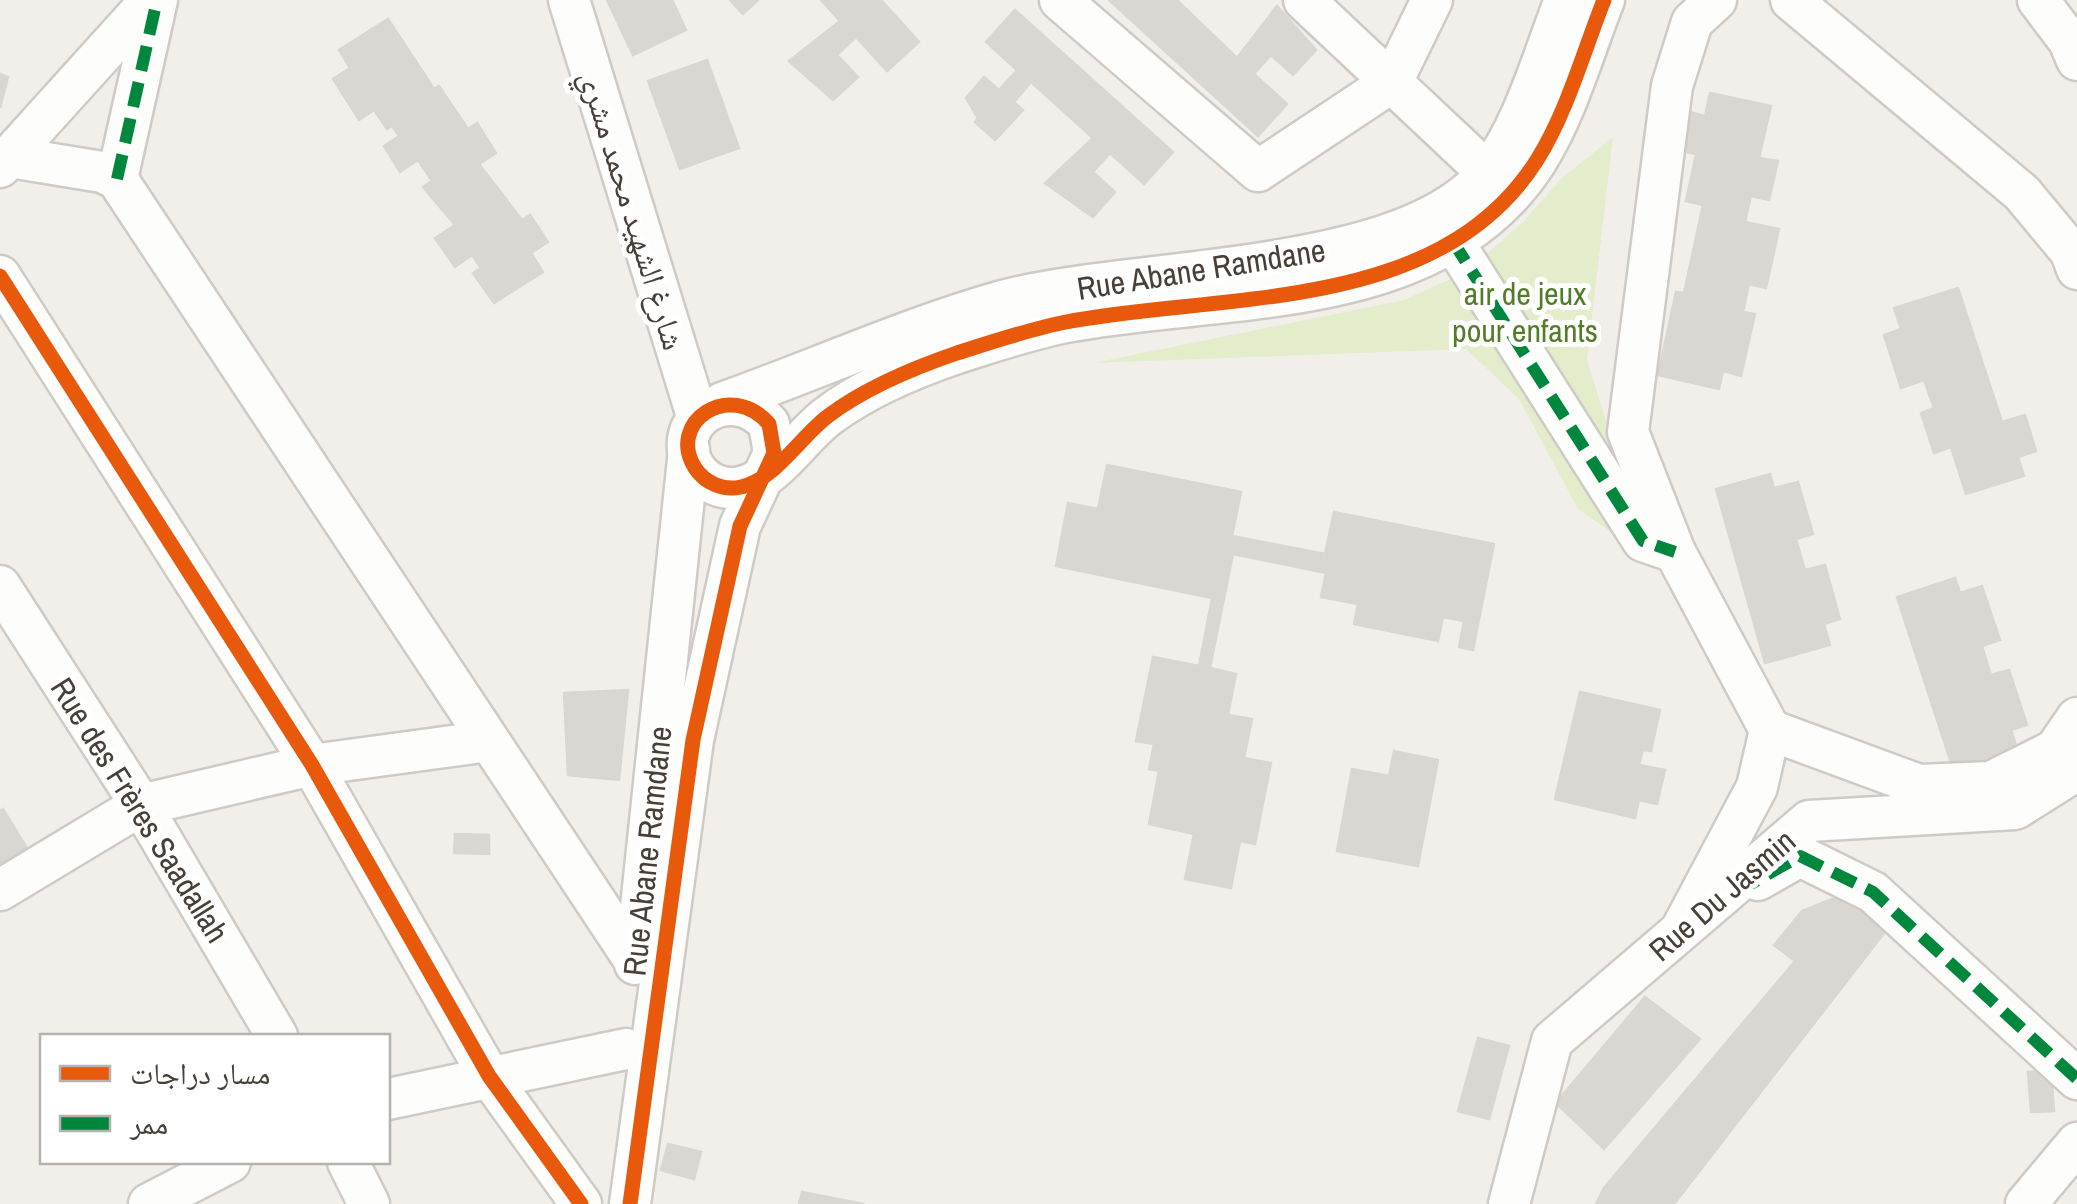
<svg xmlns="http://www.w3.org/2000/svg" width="2077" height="1204" viewBox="0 0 2077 1204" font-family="'Archivo Narrow','Noto Naskh Arabic',sans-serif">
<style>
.green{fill:#e3eccb}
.building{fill:#dad6d2;stroke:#dad6d1;stroke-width:2.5}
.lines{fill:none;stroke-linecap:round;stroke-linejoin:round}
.minor-casing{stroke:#cecbc7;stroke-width:45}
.minor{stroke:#fdfdfc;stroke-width:40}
.quiet{stroke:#00873e;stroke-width:12;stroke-dasharray:25 12;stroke-linecap:butt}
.cycleway-casing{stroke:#fff;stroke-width:21}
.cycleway{stroke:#e8590c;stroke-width:15}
.labels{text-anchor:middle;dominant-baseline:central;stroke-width:10;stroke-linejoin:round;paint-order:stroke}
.street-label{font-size:32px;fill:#483f37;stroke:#fff}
.park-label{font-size:32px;fill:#527c28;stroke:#fff}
</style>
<rect width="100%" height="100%" fill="#f2efeb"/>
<path class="green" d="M1613,137L1587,359L1647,557L1578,509L1519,399L1466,349L1093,363L1404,300L1466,272L1522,223L1562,178Z"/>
<g class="building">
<path d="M607,0H672L686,30L633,55Z"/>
<path d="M730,0H758L743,14Z"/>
<path d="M821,0H881L919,42L887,71L856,37L837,55L858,77L833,100L789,61L840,21Z"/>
<path d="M1109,0H1177L1237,58L1277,6L1316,50L1293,75L1271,55L1254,74L1287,104L1258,136Z"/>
<path d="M1015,10L1173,152L1144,184L1110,153L1093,172L1115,192L1093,217L1045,183L1093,138L1031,82L1014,102L1023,110L995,140L975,122L978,118L966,98L984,77L999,90L1017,70L986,42Z"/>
<path d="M388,19L434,89L439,86L468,129L477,123L496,153L479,164L522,220L530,215L548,242L531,253L543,272L494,303L473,273L481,268L472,255L455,267L435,238L455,225L423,187L432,181L418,160L400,172L384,146L399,136L392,126L387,129L374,110L359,120L333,79L350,68L339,50Z"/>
<path d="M707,60L739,148L680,169L648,81Z"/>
<path d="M0,74L8,77L0,108Z"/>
<path d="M1710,93L1771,106L1759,158L1778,161L1769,200L1751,196L1745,222L1779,229L1766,288L1749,284L1743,312L1755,314L1741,376L1723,371L1719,389L1658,375L1676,292L1684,293L1703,205L1686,201L1696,154L1682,151L1690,112L1705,116Z"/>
<path d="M1958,288L2002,422L2025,415L2036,451L2018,457L2024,476L1966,494L1951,447L1934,453L1921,413L1934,408L1924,380L1901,388L1884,335L1901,329L1894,308Z"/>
<path d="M1107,465L1241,492L1232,536L1325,554L1334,512L1494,544L1473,650L1459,647L1464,621L1443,617L1438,641L1354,624L1358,604L1321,597L1326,573L1233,554L1210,668L1236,674L1228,715L1252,719L1244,758L1271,763L1255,844L1240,841L1231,888L1185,879L1194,834L1149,824L1159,771L1149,769L1154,744L1136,741L1153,657L1199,666L1212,598L1056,566L1068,503L1098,509Z"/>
<path d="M1770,474L1774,488L1798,482L1813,534L1796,539L1805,570L1825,565L1840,619L1824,624L1830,645L1765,663L1716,489Z"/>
<path d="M1955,578L1960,593L1982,586L2000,640L1982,646L1991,675L2009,670L2027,725L2011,730L2017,749L1953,769L1897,597Z"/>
<path d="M628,690L619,780L568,775L564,693Z"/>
<path d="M1580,692L1660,710L1651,751L1643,750L1639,765L1665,770L1657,804L1639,800L1635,818L1555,799Z"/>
<path d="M1394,751L1438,760L1418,866L1337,851L1352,769L1389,776Z"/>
<path d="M3,809L30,853L0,871V811Z"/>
<path d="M455,834L489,835V854L454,853Z"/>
<path d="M1855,890L1895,919L1674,1204H1596L1604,1188L1795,961L1774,945L1802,911Z"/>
<path d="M1645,997L1700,1039L1604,1149L1556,1103Z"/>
<path d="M1478,1038L1509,1046L1489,1119L1458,1111Z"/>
<path d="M2051,1071L2054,1111L2031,1112L2028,1072Z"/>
<path d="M668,1144L701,1152L694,1179L661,1170Z"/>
<path d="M802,1192L864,1204H799Z"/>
</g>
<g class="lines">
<g class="minor-casing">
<g id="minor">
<path d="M569,0L698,419"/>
<path d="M1060,0L1258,171L1392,82L1432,0"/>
<path d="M1304,0L1488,173"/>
<path d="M1791,0L2022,193L2071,252L2077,269"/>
<path d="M2038,0L2069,41L2077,60"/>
<path d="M10,157L102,172L117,179L635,961"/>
<path d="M0,167L151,0"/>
<path d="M117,179L157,0"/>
<path d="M1452,240L1643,541L1675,552"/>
<path d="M0,276L312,765L489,1076L581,1204"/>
<path d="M722,403C815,370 905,329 999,302C1127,266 1405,278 1488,172C1524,127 1544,53 1565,0"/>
<path d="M0,586L141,805L277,1036"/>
<path d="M1770,730L1919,785L1991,782L2055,750L2077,718"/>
<path d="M1758,880L1800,856L1873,892L2077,1079"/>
<path d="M0,890L141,805L312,765L489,741"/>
<path d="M1681,930L1757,787L1770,730L1675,552L1628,432L1672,86L1692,22L1716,0"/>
<path d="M635,964L689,450"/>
<path d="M388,1099L626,1049"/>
<path d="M348,1162L369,1204"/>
<path d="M149,1204L230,1162"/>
<path d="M630,1204L693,740L740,526L774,453L769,424C730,379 666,422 695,468C705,483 723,491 741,487C775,480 801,436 828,416C865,388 913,368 957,353C992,342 1030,329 1066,322C1223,292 1439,315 1537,160C1567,112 1583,53 1604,0"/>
<path d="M1509,1204L1552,1041L1809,821L2015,809L2077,770"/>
<path d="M2026,1204L2077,1143"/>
</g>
</g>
<use href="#minor" class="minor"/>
<g class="quiet">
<path d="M117,179L157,0"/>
<path d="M1452,240L1643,541L1675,552"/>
<path d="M1703,911L1800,856L1873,892L2077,1079"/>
</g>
<g class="cycleway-casing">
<g id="cycleway">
<path d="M0,276L312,765L489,1076L581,1204"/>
<path d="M630,1204L693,740L740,526L774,453L769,424C730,379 666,422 695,468C705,483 723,491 741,487C775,480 801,436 828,416C865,388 913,368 957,353C992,342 1030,329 1066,322C1223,292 1439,315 1537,160C1567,112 1583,53 1604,0"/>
</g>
</g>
<use href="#cycleway" class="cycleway"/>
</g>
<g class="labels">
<g class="street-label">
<text transform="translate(633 210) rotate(73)">شارغ الشهيد محمد مشري</text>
<text transform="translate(1201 269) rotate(-9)">Rue Abane Ramdane</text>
<text transform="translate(140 810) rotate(58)">Rue des Frères Saadallah</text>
<text transform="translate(647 851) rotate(-84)">Rue Abane Ramdane</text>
<text transform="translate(1722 895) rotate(-41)">Rue Du Jasmin</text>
</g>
<g class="park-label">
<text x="1525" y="293">air de jeux<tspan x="1525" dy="37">pour enfants</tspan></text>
</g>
</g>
<rect x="40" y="1034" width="350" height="130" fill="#ffffff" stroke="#b6b2af" stroke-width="2.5"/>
<rect x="60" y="1066" width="50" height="15" fill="#e8590c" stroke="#b6b2af" stroke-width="2.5"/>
<text x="130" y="1084" font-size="30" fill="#483f37">مسار دراجات</text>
<rect x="60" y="1116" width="50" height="15" fill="#00873e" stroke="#b6b2af" stroke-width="2.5"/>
<text x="130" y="1134" font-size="30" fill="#483f37">ممر</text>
</svg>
